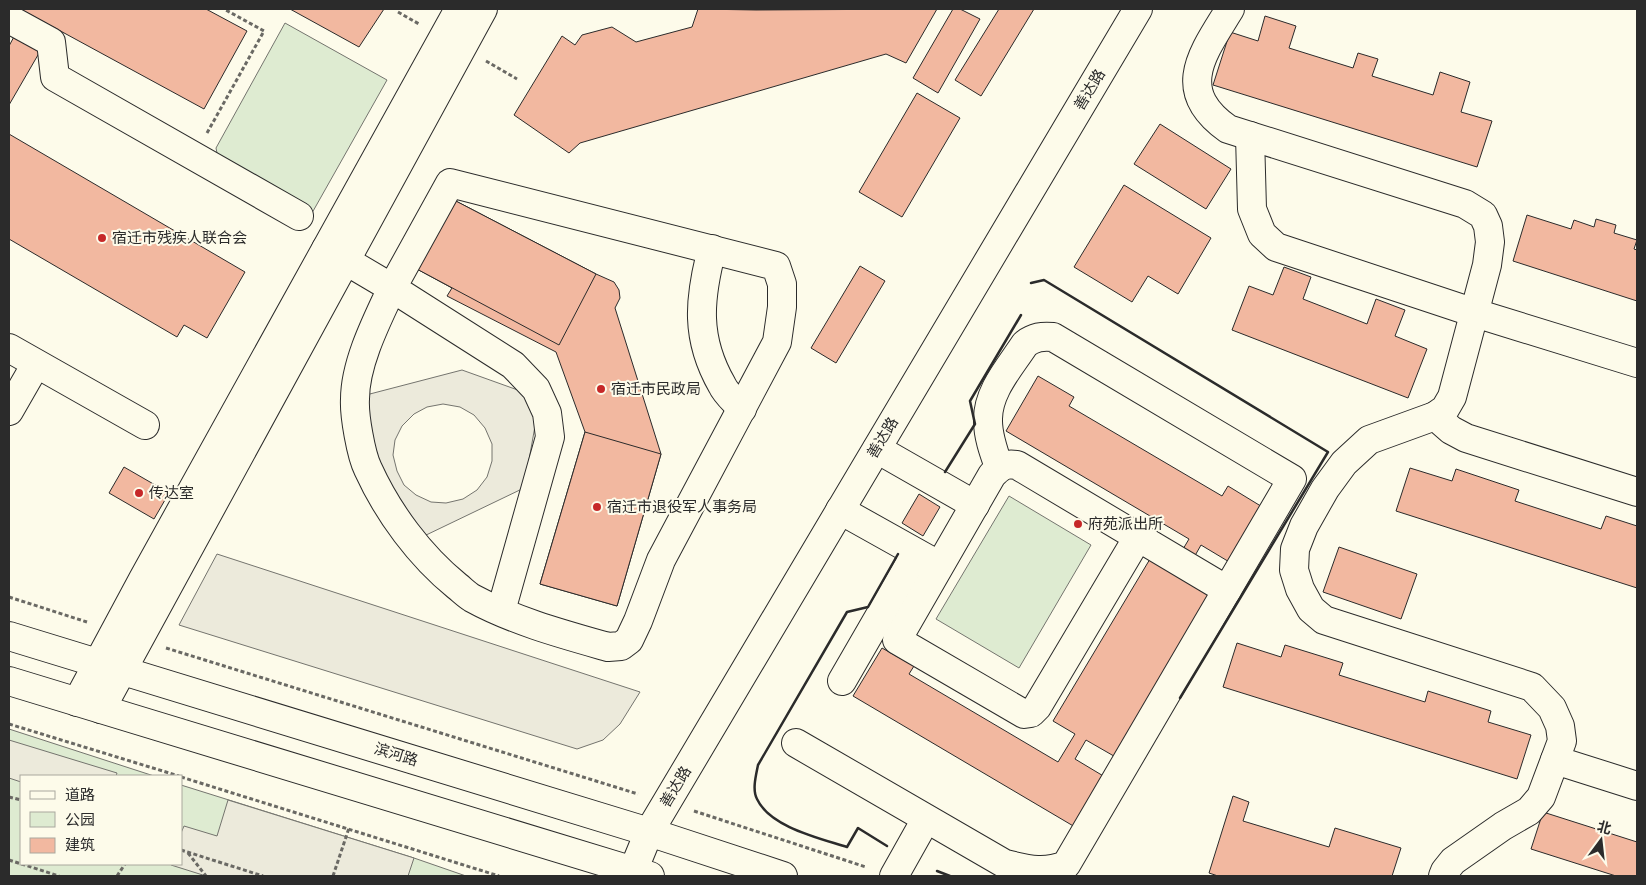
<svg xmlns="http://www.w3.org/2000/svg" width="1646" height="885" viewBox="0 0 1646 885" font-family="Spectral,'Noto Sans SC',serif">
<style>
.green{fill:#deebd1;stroke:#74746e}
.parking{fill:#eceadb;stroke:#74746e;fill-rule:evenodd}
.building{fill:#f2b8a0;stroke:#2b2b2b}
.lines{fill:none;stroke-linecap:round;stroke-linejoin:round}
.minor-casing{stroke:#2b2b2b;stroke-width:30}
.major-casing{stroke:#2b2b2b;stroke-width:30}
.path{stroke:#6a6964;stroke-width:3;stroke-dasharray:4 2.5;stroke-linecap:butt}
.minor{stroke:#fdfbea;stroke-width:28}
.major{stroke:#fdfbea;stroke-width:28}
.wall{stroke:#2b2b2b;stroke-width:2.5}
.poi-dot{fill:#c62828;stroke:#fdfbea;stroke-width:2}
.labels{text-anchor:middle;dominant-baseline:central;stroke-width:4;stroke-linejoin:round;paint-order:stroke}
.street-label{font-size:15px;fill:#2b2b2b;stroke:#fdfbea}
.poi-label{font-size:15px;fill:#2b2b2b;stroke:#fdfbea;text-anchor:start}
</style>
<rect width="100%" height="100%" fill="#fdfbea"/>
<g class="green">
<path d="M285,23L387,80L312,213L218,158L216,148Z"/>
<path d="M1009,496L1091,545L1019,668L936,619Z"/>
<path d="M9,729L154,776H21V864H181V785L414,858L466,876H9Z"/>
</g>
<g class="parking">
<path d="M462,370L540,398L524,488L422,537L379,468L366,422V395ZM443,404L460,407L474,415L485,428L492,444V461L487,477L477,490L463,499L446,503L431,502L416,495L404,485L397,471L393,455L395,440L402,426L414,414L427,407Z"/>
<path d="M217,554L640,692L620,724L603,740L577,749L179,625Z"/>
<path d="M9,740L117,773L116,776H21V782L9,778Z"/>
<path d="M228,800L414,858L408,876H206L171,865L172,864H181V833L184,826L217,836Z"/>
</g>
<g class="building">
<path d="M20,9H206L247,31L204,109Z"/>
<path d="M290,9H384L359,47Z"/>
<path d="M698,9L756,10L937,9L906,63L886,54L580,143L569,153L514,115L562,36L575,45L582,35L612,27L636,42L692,27Z"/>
<path d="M953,9H960L980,19L938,93L913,78Z"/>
<path d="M999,9H1034L981,96L955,80Z"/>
<path d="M1265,16L1296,26L1289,48L1353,68L1358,53L1378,59L1372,76L1433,95L1440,72L1470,82L1461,112L1492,121L1477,167L1213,85L1230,32L1258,41Z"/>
<path d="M16,33L42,48L9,105V46Z"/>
<path d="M917,93L960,118L902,217L859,192Z"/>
<path d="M1160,124L1231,169L1206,209L1134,164Z"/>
<path d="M9,134L245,272L207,338L184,325L177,337L9,239Z"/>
<path d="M1124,185L1211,238L1178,294L1148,276L1132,302L1074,267Z"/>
<path d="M452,199L596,274L614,282L619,290L620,298L615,308L661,454L617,606L540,584L585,432L556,352L447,296L452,288L415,268Z"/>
<path d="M452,199L596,274L559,345L415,268Z"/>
<path d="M1527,215L1571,229L1574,220L1594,227L1596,219L1616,225L1614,233L1637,240L1634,249L1637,250V301L1513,261Z"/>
<path d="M860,266L885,281L836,363L811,348Z"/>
<path d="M1284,267L1311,277L1303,299L1367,324L1376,299L1405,310L1395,336L1427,349L1408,398L1232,330L1249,286L1273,295Z"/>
<path d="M1038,376L1074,397L1069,406L1222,496L1228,486L1264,508L1231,563L1201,545L1183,577L1215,596L1119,759L1086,740L1075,759L1105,777L1075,827L853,696L882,648L914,666L909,674L1058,762L1075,734L1053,721L1150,559L1170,571L1189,539L1006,431Z"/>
<path d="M585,432L661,454L617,606L540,584Z"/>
<path d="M124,467L169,493L154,519L109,493Z"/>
<path d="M1410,468L1452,481L1456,469L1519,490L1515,501L1601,529L1606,516L1637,526V588L1396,511Z"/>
<path d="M919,494L940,507L923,536L902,523Z"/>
<path d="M1339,547L1417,574L1401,619L1323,592Z"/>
<path d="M1237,643L1281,657L1285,645L1343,663L1339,675L1425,702L1428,691L1491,711L1488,722L1531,735L1517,779L1223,687Z"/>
<path d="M1233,796L1249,802L1243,821L1329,847L1335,828L1401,848L1392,876H1218L1209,873Z"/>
<path d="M1543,812L1637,842V876H1616L1531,849Z"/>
</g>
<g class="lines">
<g class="minor-casing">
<g id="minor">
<path d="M1230,9C1203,53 1173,90 1228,129L1465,204L1483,215L1488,226L1490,242L1487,265L1452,397L1445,409L1435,416L1369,440L1344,463L1325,489L1304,526L1295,549L1294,570L1300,589L1311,609L1324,620L1532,687L1552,708L1560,726L1562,741L1541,797L1529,811L1503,826L1453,861L1445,871L1443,876"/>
<path d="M9,19L51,42L55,77L299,216"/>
<path d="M1250,136L1252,209L1262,234L1276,247L1475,313L1637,363"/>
<path d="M326,249L392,288C377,320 355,363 355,399C354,415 361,455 368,469C388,513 420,556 457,586C462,590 467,595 472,598C514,621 562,634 608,647L621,646L629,640L638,621L661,560L777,342L782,307V284L776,266L450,183L392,288L513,365L536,389L547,413L550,437L501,611"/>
<path d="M712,249C699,299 695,338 722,385C726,394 735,401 742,409"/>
<path d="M9,348L145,425"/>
<path d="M9,411L36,364"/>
<path d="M1435,416L1451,430L1466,438L1637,492"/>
<path d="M877,449L975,505"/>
<path d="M840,510L933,562"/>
<path d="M1138,537L1037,707L1031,713L1024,714L897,640L992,475C1001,466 1005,463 1017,465L1227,590"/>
<path d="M842,681L916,553"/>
<path d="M77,702L143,579L459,9"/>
<path d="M101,709L483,9"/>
<path d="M796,743L1005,864C1027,869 1043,874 1066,865L1292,479L1053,337C1042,336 1034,337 1025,344C1010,367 987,392 988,421C988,437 994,453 999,467"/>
<path d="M1555,760L1637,786"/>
<path d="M633,871L649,832L1138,9"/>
<path d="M894,876L926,819"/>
</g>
</g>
<g class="major-casing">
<g id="major">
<path d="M9,636L649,832L783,876"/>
<path d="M9,681L650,876"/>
</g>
</g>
<g class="path">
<path d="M398,12L419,24"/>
<path d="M486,61L517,79"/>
<path d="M207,133L264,31L224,9"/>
<path d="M9,597L87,622"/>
<path d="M166,648L638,794"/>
<path d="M9,724L179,776"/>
<path d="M181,777L499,876"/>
<path d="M9,797L21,800"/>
<path d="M694,811L866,867"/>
<path d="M181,850L263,876"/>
<path d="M188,853L206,876"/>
<path d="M9,860L59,876"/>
<path d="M117,876L125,864"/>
<path d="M333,876L349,828"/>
</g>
<use href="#minor" class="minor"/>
<use href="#major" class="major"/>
<g class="wall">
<path d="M1031,283L1044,280L1328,452L1180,698"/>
<path d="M945,472L975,424L970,401L1021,315"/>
<path d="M887,846L858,828L847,847C819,838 770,827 757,799C752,790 756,775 758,765L847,612L868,607L898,554"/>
<path d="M937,871L950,876"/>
</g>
</g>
<g class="poi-dot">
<circle cx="102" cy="238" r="5"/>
<circle cx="601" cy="389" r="5"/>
<circle cx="139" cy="493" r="5"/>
<circle cx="597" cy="507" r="5"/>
<circle cx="1078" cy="524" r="5"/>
</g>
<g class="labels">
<g class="street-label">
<text transform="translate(1090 90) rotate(-59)">善达路</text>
<text transform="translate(883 438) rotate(-59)">善达路</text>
<text transform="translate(396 755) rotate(17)">滨河路</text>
<text transform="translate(676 787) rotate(-59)">善达路</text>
</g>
<g class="poi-label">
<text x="112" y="238">宿迁市残疾人联合会</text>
<text x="611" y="389">宿迁市民政局</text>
<text x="149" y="493">传达室</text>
<text x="607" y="507">宿迁市退役军人事务局</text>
<text x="1088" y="524">府苑派出所</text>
</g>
</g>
<rect width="1646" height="885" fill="none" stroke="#2b2b2b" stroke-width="20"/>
<rect x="20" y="775" width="162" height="90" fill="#fdfbea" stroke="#a9a89e"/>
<rect x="30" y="791" width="25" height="8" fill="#fdfbea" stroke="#a9a89e"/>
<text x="65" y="800" font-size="15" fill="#2b2b2b">道路</text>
<rect x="30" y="812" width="25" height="15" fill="#deebd1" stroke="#a9a89e"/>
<text x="65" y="825" font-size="15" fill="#2b2b2b">公园</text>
<rect x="30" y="838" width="25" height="15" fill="#f2b8a0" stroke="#a9a89e"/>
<text x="65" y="850" font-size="15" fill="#2b2b2b">建筑</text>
<g transform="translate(1601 840) rotate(15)" stroke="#fdfbea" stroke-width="4" paint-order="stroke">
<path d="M0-4L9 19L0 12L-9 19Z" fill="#2b2b2b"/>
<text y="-8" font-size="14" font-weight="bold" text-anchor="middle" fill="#2b2b2b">北</text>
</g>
</svg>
